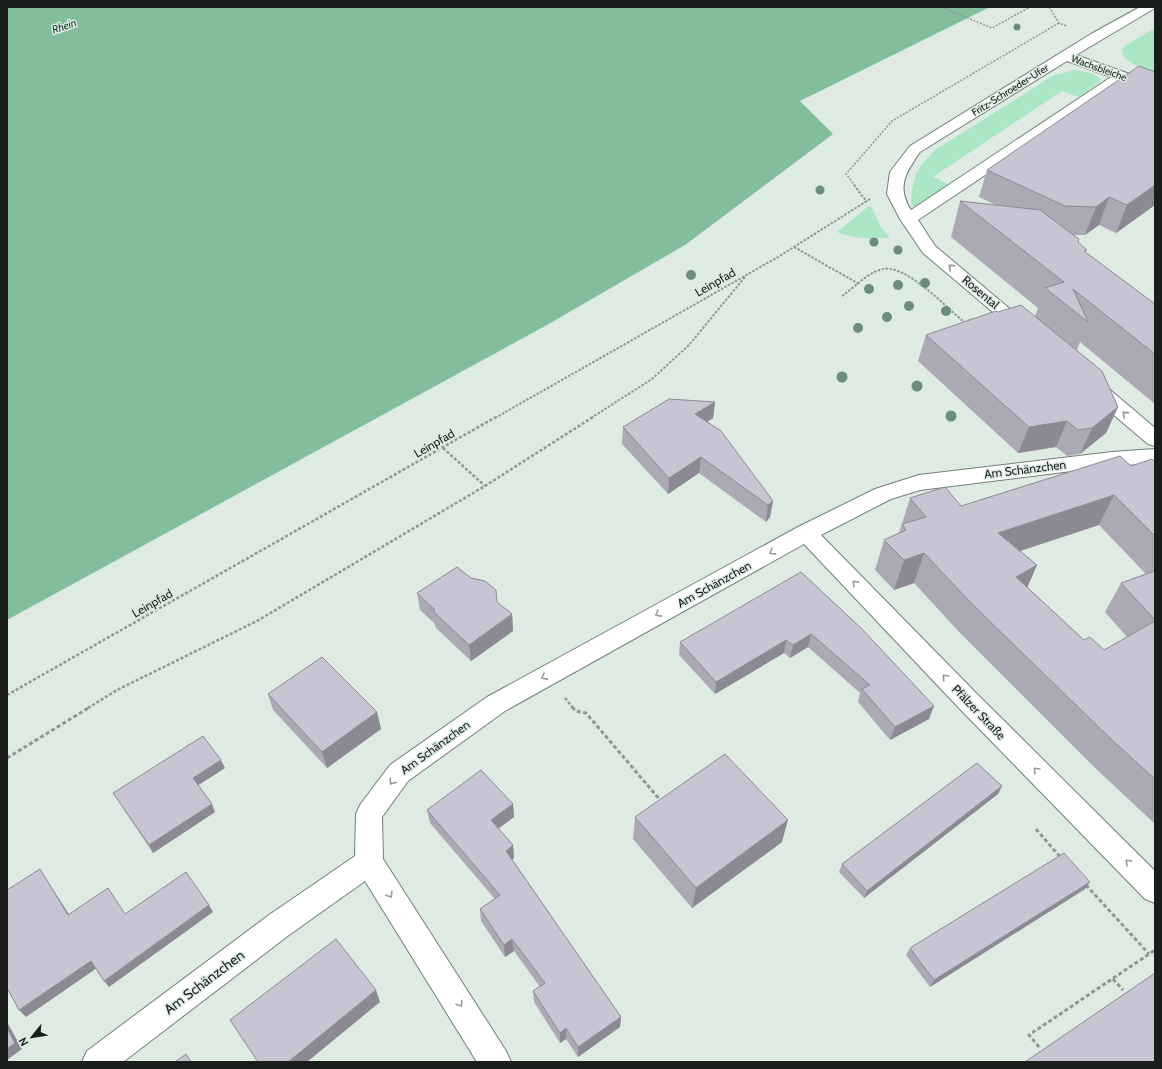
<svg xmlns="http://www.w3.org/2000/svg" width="1162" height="1069" viewBox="0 0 1162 1069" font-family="Cabin,sans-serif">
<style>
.green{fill:#ace7c5}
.water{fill:#82be9c}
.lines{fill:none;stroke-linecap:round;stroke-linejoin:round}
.minor-casing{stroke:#727f77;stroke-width:2}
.path-far3{stroke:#8f9893;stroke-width:1.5;stroke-dasharray:2 1.5;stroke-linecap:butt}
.path-far2{stroke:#8f9893;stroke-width:2;stroke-dasharray:2.5 1.5;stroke-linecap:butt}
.path-far1{stroke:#8f9893;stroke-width:2.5;stroke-dasharray:3 2;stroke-linecap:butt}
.path{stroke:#8f9893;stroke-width:3;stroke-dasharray:4 2.5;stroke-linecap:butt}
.minor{fill:#fff;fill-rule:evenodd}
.tree{fill:#6c8d7d}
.wall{fill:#aba9b5;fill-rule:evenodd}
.shaded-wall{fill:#8b8a94}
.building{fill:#c7c5d3;stroke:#8b8a94}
.oneway{stroke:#989a98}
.labels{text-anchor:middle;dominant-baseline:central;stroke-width:3;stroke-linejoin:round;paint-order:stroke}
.far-street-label{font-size:10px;fill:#191e1b;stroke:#deebe3}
.far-water-label{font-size:11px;font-style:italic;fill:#12422b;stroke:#deebe3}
.street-label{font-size:12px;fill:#191e1b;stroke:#deebe3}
.near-street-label{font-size:14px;fill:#191e1b;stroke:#deebe3}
</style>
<rect width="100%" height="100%" fill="#deebe3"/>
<g class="green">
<path d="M1155,28V72C1144,68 1121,63 1122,49L1126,45Z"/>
<path d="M1075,70L1091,73L1100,78V82L1078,97L1062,91L933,177L950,185L917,206H913L911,204C913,176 915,170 935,150L1054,75Z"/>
<path d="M869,206L872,208L881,227L890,238C872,239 854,239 837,232Z"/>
</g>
<path class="water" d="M7,7H990L800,101L833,134L685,245L547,325L7,620Z"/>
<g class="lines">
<g class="minor-casing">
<g id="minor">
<path d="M1140,7L1155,8L1076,55L1155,83V92L1124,82L918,220L935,246L1035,330L1033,334L1026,336L1019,334L923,253L900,219L887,194L890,172L910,146L1091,34ZM1067,61L1111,77L911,210C896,187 906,172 920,152Z"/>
<path d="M1095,382L1102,383L1155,428V446L1148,444L1088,393L1085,388L1088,383Z"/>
<path d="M1155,449V463L1112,466L920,490L891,499L821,535L976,693L1155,871V903L1145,899L958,707L804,544L505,711L408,781L382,817L383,859L506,1051L511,1062H477L365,881L289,935L123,1062H82L87,1051L269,915L355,856L356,814L360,805L390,765L487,697L798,527L875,489L919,475L1112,452Z"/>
</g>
</g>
<g class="path-far3">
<path d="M941,7L992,28L1030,7"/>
<path d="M1049,7L1059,23L1067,26"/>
<path d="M855,186L846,174L892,121L1059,23"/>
</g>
<g class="path-far2">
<path d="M854,185L867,202"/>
<path d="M794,247L859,284"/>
<path d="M842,296C854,288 868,272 883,269C906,264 947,308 964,322L973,319"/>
<path d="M495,418L778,257L870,199"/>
<path d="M591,418L652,379L689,345L745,277"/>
</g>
<g class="path-far1">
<path d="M443,448L485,486"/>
<path d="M7,695L496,417"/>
<path d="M565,698L573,708"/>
<path d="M88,708L117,690L257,621L485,486L593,417"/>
</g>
<g class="path">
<path d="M572,707L576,711L586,713L661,801"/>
<path d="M7,758L90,707"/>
<path d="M1036,829L1061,858"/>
<path d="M1086,885L1149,954"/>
<path d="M1113,979L1123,990"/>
<path d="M1039,1047L1029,1035L1155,950"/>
</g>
<use href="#minor" class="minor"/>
</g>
<g class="tree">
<circle cx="1017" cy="27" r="3.5"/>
<circle cx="820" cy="190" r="4.5"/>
<circle cx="874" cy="242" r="4.5"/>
<circle cx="898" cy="250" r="4.5"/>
<circle cx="691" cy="275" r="5"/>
<circle cx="925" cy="283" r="5"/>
<circle cx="898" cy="285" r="5"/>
<circle cx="869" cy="289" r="5"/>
<circle cx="909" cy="306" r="5"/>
<circle cx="946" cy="311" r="5"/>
<circle cx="887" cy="317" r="5"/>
<circle cx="858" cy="328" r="5"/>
<circle cx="842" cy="377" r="5.5"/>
<circle cx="917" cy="386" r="5.5"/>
<circle cx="951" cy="416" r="5.5"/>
</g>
<g class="wall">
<path d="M987,170L1155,205L1116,233L1099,225L1085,235H1073L1078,242L1086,253L1155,304V404L1080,342L1077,350L1118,407L1106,433L1080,454L1067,456L1056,447L1018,453L918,361L926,335L998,312L1035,316L1038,308L951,237L960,201L996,205L979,197Z"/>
<path d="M715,402L713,418L707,422L773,501L770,517L766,522L699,473L668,494L622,444L623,427Z"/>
<path d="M1155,462V824L1093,766L961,634L914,583L894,590L875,570L884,540L899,533L910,498L961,506L1131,466ZM1099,525L1145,573V574L1121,583L1105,612L1127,637L1104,650L1084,640L1027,587L1037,565L1020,551Z"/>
<path d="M417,593L497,602L512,614L513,631L471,661L436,628L435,624L420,610Z"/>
<path d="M862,629L929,719L890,740L858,702L860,693L808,647L790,658L784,653L715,694L679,655L680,642Z"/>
<path d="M268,694L377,712L381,729L327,768L273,710Z"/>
<path d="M225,768L198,785L215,812L153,853L113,793Z"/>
<path d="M1002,786L998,794L864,898L839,872L842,864Z"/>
<path d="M513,804L514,817L498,829L513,845L514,858L512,859L621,1017L620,1027L578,1057L566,1039L560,1043L534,1002L533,991L540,987L514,951L505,957L481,921L480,909L495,899L430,823L427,810Z"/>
<path d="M635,817L782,842L692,908L633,839Z"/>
<path d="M1085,889L930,987L906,955L910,948Z"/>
</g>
<g class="shaded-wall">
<path d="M1155,185V205L1116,233L1127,205Z"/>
<path d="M1109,197L1099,225L1085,235L1096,207Z"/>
<path d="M715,402L713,418L694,431L695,414Z"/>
<path d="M1118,407L1106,433L1080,454L1092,428Z"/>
<path d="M1067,421L1056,447L1018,453L1029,427Z"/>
<path d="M701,457L699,473L668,494L669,478Z"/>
<path d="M1114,495L1099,525L986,562L998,533Z"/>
<path d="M773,501L770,517L766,522L768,505Z"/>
<path d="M924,553L914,583L894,590L904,560Z"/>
<path d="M1037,565L1024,595L1016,577Z"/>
<path d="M512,614L513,631L471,661L469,645Z"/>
<path d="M811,634L808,647L790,658L793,645Z"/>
<path d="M786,640L784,653L715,694L716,682Z"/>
<path d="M934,706L929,719L890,740L895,727Z"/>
<path d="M377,712L381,729L327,768L322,752Z"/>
<path d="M221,760L225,768L197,786L193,778Z"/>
<path d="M1002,786L998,794L864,898L867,891Z"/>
<path d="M212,804L215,812L153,853L149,845Z"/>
<path d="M513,804L514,817L492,833L491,820Z"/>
<path d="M788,820L782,842L692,908L696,888Z"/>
<path d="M513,845L514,858L508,864L506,851Z"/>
<path d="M40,869L45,877L74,922L68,915Z"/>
<path d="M1090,882L1085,889L930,987L934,980Z"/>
<path d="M209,905L213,912L109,987L104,981Z"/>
<path d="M512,939L514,951L505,957L504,945Z"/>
<path d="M91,961L97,968L26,1017L19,1010Z"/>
<path d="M376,990L380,1002L307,1062H288Z"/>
<path d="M621,1017L620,1027L578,1057V1047Z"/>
<path d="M7,1022L22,1049L7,1060Z"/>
<path d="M566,1028V1039L560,1043V1033Z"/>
</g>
<g class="building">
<path d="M1139,66L1155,72V185L1127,205L1109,197L1096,207L1065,206L987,170Z"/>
<path d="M960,201L1040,210L1079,239L1078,242L1087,250L1084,251L1155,304V354L1073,289L1088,322L1045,288L1064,282Z"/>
<path d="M1021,305L1102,371L1118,407L1092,428L1078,430L1067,421L1029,427L926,335L996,311L998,312Z"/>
<path d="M669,399L715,402L695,414L721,431L773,501L768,505L701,457L669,478L623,427Z"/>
<path d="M1120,456L1131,466L1152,459L1155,462V536L1114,495L998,533L1037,565L1016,577L1084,640L1090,637L1104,650L1155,621V779L1111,739L973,605L924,553L904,560L884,540L906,530L902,524L926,517L910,498L945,487L961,506Z"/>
<path d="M457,567L471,578L485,581L496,590L497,602L512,614L469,645L433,611L435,610L417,593Z"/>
<path d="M1155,571V620L1121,583Z"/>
<path d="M801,572L862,629L934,706L895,727L862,689L870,685L811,634L793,645L786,640L716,682L680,642Z"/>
<path d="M322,657L377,712L322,752L268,694Z"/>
<path d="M203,736L221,760L193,778L212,804L149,845L113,793Z"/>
<path d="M725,754L788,820L696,888L635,817Z"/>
<path d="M977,763L1002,786L867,891L842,864Z"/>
<path d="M481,770L513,804L491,820L513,845L506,851L621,1017L578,1047L566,1028L560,1033L533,991L545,983L512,939L504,945L480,909L500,895L427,810Z"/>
<path d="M1064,853L1090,882L934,980L910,948Z"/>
<path d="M40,869L68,915L108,888L125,914L186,872L209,905L104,981L91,961L19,1010L7,988V890Z"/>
<path d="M336,939L376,990L288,1062H258L230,1020Z"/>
<path d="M1155,973V1062H1025Z"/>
<path d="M7,1028L15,1043L7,1049Z"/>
<path d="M186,1054L191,1062H175Z"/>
</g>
<defs><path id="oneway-chevron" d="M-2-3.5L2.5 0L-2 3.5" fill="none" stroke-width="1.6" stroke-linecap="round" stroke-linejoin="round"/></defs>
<g class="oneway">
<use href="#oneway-chevron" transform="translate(951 267) rotate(-140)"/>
<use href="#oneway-chevron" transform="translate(1125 414) rotate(-140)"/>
<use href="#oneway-chevron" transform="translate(772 552) rotate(151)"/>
<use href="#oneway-chevron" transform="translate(855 583) rotate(-134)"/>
<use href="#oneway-chevron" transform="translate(658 614) rotate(151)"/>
<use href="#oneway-chevron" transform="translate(544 677) rotate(151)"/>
<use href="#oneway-chevron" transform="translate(945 677) rotate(-134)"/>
<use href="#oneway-chevron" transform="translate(1036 770) rotate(-135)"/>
<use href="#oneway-chevron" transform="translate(392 782) rotate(125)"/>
<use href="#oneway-chevron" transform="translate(1128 862) rotate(-135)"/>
<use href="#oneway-chevron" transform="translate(390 895) rotate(57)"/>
<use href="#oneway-chevron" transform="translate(460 1004) rotate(57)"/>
</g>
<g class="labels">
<g class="far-street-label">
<text transform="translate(1099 68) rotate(20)">Wachsbleiche</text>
<text transform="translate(1010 90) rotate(-32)">Fritz-Schroeder-Ufer</text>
</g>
<g class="far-water-label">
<text transform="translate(64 26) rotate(-19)">Rhein</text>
</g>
<g class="street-label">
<text transform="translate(715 282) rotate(-30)">Leinpfad</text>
<text transform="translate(981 292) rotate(40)">Rosental</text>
<text transform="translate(434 443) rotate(-30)">Leinpfad</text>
<text transform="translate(1025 469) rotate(-7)">Am Schänzchen</text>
<text transform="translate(714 584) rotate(-29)">Am Schänzchen</text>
<text transform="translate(152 603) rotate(-30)">Leinpfad</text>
<text transform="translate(979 712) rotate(46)">Pfälzer Straße</text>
<text transform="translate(435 747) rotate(-36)">Am Schänzchen</text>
</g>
<g class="near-street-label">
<text transform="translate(204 982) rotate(-37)">Am Schänzchen</text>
</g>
</g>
<rect width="1162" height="1069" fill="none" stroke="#191e1b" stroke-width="16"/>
<g transform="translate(32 1037) rotate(240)" stroke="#deebe3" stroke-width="3" paint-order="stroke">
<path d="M0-3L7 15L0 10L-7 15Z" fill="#191e1b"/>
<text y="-6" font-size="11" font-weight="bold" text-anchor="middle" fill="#191e1b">N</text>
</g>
</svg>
